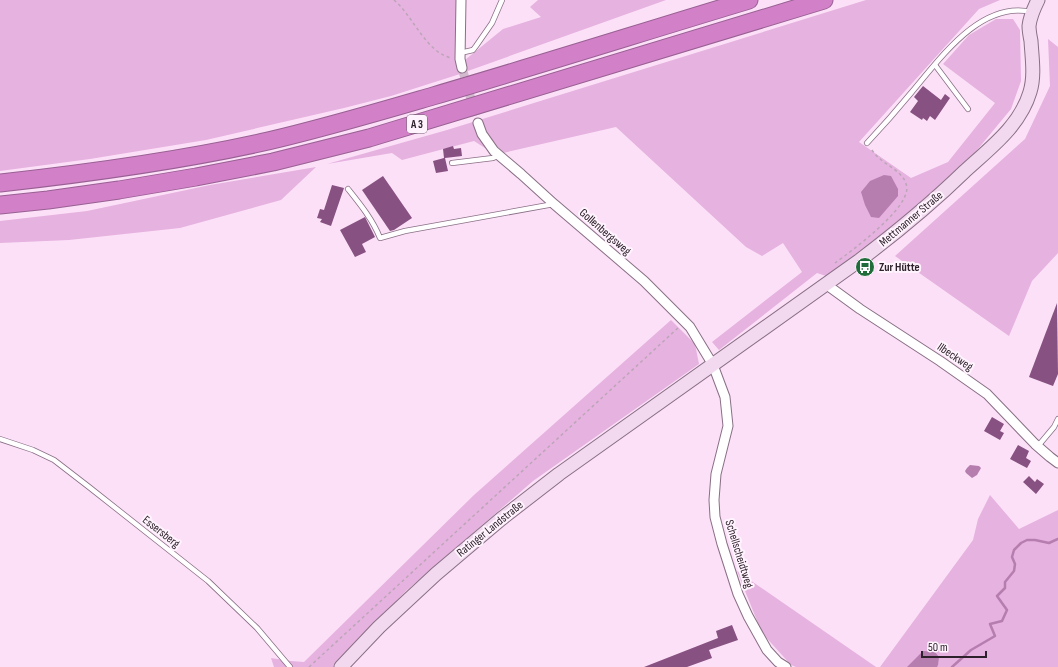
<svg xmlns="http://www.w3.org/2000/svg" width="1058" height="667" viewBox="0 0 1058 667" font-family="'Sofia Sans Condensed',sans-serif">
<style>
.green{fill:#e6b2df}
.water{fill:#b67daf}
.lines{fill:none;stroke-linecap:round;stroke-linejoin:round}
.stream{stroke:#b67daf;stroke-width:2.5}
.building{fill:#875181}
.street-tunnel{stroke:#d3bacf;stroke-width:9;stroke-dasharray:9 4.5;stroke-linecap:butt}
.lane-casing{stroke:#896f85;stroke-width:6}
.street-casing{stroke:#896f85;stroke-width:11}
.secondary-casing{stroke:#896f85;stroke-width:15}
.highway-casing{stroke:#986092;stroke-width:19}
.path{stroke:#bca5b8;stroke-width:1.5;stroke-dasharray:3 3;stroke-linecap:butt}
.lane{stroke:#fff;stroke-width:4.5}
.street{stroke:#fff;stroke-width:9}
.secondary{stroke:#f2d9ef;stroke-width:13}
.highway{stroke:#d281c9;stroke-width:17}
.labels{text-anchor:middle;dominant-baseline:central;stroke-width:4;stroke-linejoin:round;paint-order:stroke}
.shield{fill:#fff3fd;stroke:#6c616a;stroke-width:1}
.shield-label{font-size:11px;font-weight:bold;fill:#2d222b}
.street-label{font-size:12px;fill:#2d222b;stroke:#fff3fd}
.poi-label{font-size:12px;font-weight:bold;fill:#2d222b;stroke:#fff3fd;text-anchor:start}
</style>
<rect width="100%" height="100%" fill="#fce0f8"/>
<g class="green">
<path d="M0,0H457L458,53L460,74L391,96L344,108L206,140L90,159L0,171Z"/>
<path d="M538,0H666L465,72V60L503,29L541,17L530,7Z"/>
<path d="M866,0H1000L979,9L859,142L911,178L948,162L995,103L943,64L969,35L996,19H1013L1020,30L1021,81L1011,109L968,161L886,233L826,276L817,273L719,350L712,342L802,272L783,243L762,256L746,247L616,127L503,153L494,142L485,148L474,141L402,160L392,153L327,164L447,130Z"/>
<path d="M1048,39L1058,47V253L1032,281L1009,336L895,256L1025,139L1050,86Z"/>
<path d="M316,167L281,200L180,228L69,240L0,243V221L87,211L210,185Z"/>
<path d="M671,320L695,344L699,364L533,481L406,591L335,667H274L271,658L291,661L304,662L474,495Z"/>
<path d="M990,495L1019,529L1058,510V667H880L973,540L978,519Z"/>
<path d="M737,571L876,667H796L791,665L762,633Z"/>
</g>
<g class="water">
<path d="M884,175L891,176L898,189V196L879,218L871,217L865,205L861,192L870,181Z"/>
<path d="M970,465L979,466L981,468L977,475L972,478L966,473L965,471L967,468Z"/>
<path d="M923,651L935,652L939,657L938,665L937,667H907Z"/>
</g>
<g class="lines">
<path class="stream" d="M952,667L971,650L995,636L990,624L1002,621L1007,610L997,596L1005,588V582L1014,571L1015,564L1012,557L1014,550L1021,543L1027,540H1035L1049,543L1058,539"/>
</g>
<g class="building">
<path d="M923,86L941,100L945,94L950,98L935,120L930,116L927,121L923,118L922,120L910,112L918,101L914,97Z"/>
<path d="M453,146L454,149L461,148L462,156L445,158L448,171L436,173L433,161L444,158L443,149Z"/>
<path d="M383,176L412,218L394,230L390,231L362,190Z"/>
<path d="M332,185L344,188L331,226L320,222L322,219L317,218L320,209L324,210Z"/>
<path d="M365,217L375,237L362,244L366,252L355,257L340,230Z"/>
<path d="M1057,303L1058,374L1053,386L1029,377Z"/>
<path d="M992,417L1004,424L1000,431L1004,433L1000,440L984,431Z"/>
<path d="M1018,445L1029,451L1026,458L1031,461L1027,468L1010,459Z"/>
<path d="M1029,476L1035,482L1037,479L1044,484L1036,494L1023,482Z"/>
<path d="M732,625L738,640L709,650L712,658L687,667H644L718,638L716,631Z"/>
</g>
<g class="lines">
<path class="street-tunnel" d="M462,68L478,123"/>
<g class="lane-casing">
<g id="lane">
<path d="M460,53L473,50L476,46L492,23L502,0"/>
<path d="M935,65L968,109"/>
<path d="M867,143C882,127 897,110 911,93C940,59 980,0 1032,12"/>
<path d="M452,163L493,158L500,155"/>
<path d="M348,189C360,204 373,220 380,238L405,231L554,204"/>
<path d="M0,439L33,450L54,460L89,487L208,581L257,628L290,667"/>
<path d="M1038,446L1054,427L1058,419"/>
</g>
</g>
<g class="street-casing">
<g id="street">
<path d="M461,0L460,59L462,68"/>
<path d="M478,123L482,134L494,151L521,174L554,204L644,281L690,327L713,365L725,397L728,426L716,474L714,500L715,517L722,544L738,594L748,616L767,650L778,662L786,667"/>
<path d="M827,285L860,309L940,361L987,394L1035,444L1050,457L1058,463"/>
</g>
</g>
<g class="secondary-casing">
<path id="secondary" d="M341,667L379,627L436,574L501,519L559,474L860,260C897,232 932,203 965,171C990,148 1020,126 1030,92C1035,76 1032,58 1031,41C1030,36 1029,31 1029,26C1030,17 1034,8 1038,0"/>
</g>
<g class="highway-casing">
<g id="highway">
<path d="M0,183C90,173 180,161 268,141C324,128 378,112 433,96C539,65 643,32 749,0"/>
<path d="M0,205L48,200L119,190L196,177L273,162L369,138L824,0"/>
</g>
</g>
<g class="path">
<path d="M394,0C414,17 426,53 452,58"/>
<path d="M835,263C853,250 901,214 906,193C908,188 906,183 904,179C897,169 886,165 878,157C875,155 873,151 870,148"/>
<path d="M309,667L679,327"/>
</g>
<use href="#lane" class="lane"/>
<use href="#street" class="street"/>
<use href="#secondary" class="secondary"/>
<use href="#highway" class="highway"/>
</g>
<defs>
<g id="bus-disc" transform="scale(1)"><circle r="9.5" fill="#206c3a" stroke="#fff3fd"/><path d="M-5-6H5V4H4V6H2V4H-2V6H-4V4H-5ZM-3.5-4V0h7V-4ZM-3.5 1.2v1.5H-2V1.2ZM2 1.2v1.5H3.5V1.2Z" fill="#fff"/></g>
</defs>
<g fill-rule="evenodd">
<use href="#bus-disc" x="865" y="267"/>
</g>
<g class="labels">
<rect class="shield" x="407" y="115" width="20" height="18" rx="3"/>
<g class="shield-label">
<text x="417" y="124">A 3</text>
</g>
<g class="street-label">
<text transform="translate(911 219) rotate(-40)">Mettmanner Straße</text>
<text transform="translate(605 232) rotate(41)">Gollenbergsweg</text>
<text transform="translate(955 357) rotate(34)">Ilbeckweg</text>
<text transform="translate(490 529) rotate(-39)">Ratinger Landstraße</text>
<text transform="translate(161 532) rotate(38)">Essersberg</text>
<text transform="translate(739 554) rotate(73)">Schellscheidtweg</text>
</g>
<g class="poi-label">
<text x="879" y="267">Zur Hütte</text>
</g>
</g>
<path d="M922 651v6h64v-6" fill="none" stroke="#2d222b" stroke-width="2"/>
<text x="928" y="651" font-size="12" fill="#2d222b" stroke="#fff3fd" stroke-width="3" paint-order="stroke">50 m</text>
</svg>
